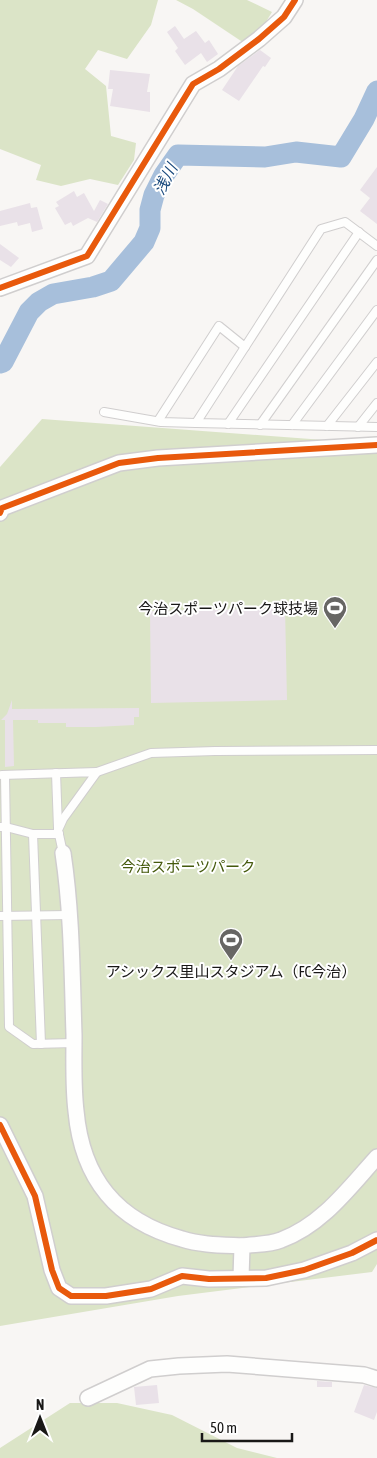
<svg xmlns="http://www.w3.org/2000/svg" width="377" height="1458" viewBox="0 0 377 1458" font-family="'Asap Condensed','Noto Sans JP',sans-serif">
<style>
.green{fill:#dbe4c7}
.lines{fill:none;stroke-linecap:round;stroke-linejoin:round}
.river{stroke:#a7bfdb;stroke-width:21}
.building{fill:#e9e1e8}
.service-casing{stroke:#d0cece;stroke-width:10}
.minor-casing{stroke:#d0cece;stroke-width:18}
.service{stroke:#fefefd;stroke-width:8}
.minor{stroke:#fefefd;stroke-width:15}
.cycleway-casing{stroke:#fff;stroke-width:9}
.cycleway{stroke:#e8590c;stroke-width:6}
.labels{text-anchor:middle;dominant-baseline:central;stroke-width:4;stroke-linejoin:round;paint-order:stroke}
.poi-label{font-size:15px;fill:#191817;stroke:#fff;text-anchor:end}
.park-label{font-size:15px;fill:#455a0d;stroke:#fff}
.water-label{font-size:16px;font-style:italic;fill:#19497d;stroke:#fff}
</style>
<rect width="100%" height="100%" fill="#f8f6f4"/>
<g class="green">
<path d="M0,0H158L151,25L127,59L98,50L85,69L106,86L111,136L136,143L134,160L118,185L90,179L61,186L36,180L41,165L0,149Z"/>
<path d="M176,0H247L272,12L264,25L244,43L193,9Z"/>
<path d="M42,419L377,444V1264L372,1272L178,1296L0,1326V467Z"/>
<path d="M70,1403H117L172,1415L237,1448L277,1458H0V1448Z"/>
</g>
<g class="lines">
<path class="river" d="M0,363L3,362L29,312L39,302L53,294L93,287L111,281L144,242L150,228V210L154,195L164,175L178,155L265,157L296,152L341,157L364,119L377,91"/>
</g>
<g class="building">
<path d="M175,26L184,39L196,31L205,43L209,40L218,54L207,62L201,53L185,65L175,51L178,48L167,32Z"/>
<path d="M260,50L271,58L265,67L263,66L239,101L222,90L238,66Z"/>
<path d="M110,70L150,74L147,92H150V112L110,106L113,89H108Z"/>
<path d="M377,167V224L360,211L370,198L360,190Z"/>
<path d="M74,191L77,197L84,193L94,211L100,200L108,204L97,222L88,218L73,226L71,222L65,225L55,208L59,206L56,202Z"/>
<path d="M30,203L31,208L37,207L43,229L32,232L30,223L18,226L17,222L0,226V211Z"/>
<path d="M0,244L19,258L11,267L0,260Z"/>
<path d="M285,608L287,700L151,703L150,611Z"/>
<path d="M12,700V709L139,708V717H134V725L96,727H66V723H38V720H13L14,766L5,767V720H1L7,714Z"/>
<path d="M317,1381L332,1382V1387H317Z"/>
<path d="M157,1385L159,1403L136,1405L134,1387Z"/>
<path d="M364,1385L377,1388V1412L374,1420L354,1412Z"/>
</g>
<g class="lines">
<g class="service-casing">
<g id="service">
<path d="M377,246L345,222L321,229L196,423L377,427"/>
<path d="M104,412L161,422L196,423"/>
<path d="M158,421L219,326L245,347"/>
<path d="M228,424L359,232"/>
<path d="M260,425L377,260"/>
<path d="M292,425L377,310"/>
<path d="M327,426L377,362"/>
<path d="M358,427L377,403"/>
<path d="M97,772L151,753L215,751L377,750"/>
<path d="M56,773L58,828"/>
<path d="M2,775L97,772L63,819L58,830L63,853"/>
<path d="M5,775L9,1027L33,1044L74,1043"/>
<path d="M0,827H6L33,834H59"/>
<path d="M33,834L41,1044"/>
<path d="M0,916L69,915"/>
</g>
</g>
<g class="minor-casing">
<g id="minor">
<path d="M0,288L87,256L193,84L219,69L259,39L284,17L295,0"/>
<path d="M0,513L2,508L119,463L158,458L377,445"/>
<path d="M63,853C72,913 72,975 74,1035C74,1060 73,1086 76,1111C82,1178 116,1221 182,1239C201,1245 222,1245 242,1246"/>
<path d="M0,1125L35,1196L52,1270L59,1288L71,1296H106L151,1289L182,1276L209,1279L266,1278L304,1270L352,1253L377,1240"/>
<path d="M241,1278L242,1246C254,1244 269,1245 281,1240C322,1225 349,1188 377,1157"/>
<path d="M88,1398L150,1369L179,1366L227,1364L364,1375L377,1379"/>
</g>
</g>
<use href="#service" class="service"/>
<use href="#minor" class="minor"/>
<g class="cycleway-casing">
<g id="cycleway">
<path d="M0,288L87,256L193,84L219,69L259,39L284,17L295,0"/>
<path d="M0,513L2,508L119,463L158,458L377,445"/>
<path d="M0,1125L35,1196L52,1270L59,1288L71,1296H106L151,1289L182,1276L209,1279L266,1278L304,1270L352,1253L377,1240"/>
</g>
</g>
<use href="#cycleway" class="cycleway"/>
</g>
<defs>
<g id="stadium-pin" transform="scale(1.25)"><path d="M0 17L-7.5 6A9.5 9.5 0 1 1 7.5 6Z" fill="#676664" stroke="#fff"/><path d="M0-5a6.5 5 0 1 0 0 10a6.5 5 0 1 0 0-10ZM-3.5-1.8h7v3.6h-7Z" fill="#fff"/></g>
</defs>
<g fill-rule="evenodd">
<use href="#stadium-pin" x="335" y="608"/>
<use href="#stadium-pin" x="231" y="940"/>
</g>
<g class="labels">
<g class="poi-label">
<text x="318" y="608">今治スポーツパーク球技場</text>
<text x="231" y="971" text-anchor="middle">アシックス里山スタジアム（FC今治）</text>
</g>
<g class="park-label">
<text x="188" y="866">今治スポーツパーク</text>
</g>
<g class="water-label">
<text transform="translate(165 179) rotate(-62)">浅川</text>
</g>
</g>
<g transform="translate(40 1418)" stroke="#ffffff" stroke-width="4" paint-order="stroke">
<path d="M0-4L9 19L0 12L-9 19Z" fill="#191817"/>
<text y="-8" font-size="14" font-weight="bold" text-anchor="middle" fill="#191817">N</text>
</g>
<path d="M202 1433v8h90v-8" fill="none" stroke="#191817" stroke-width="2.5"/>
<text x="210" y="1433" font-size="15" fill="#191817" stroke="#ffffff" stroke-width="4" paint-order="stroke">50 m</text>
</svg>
